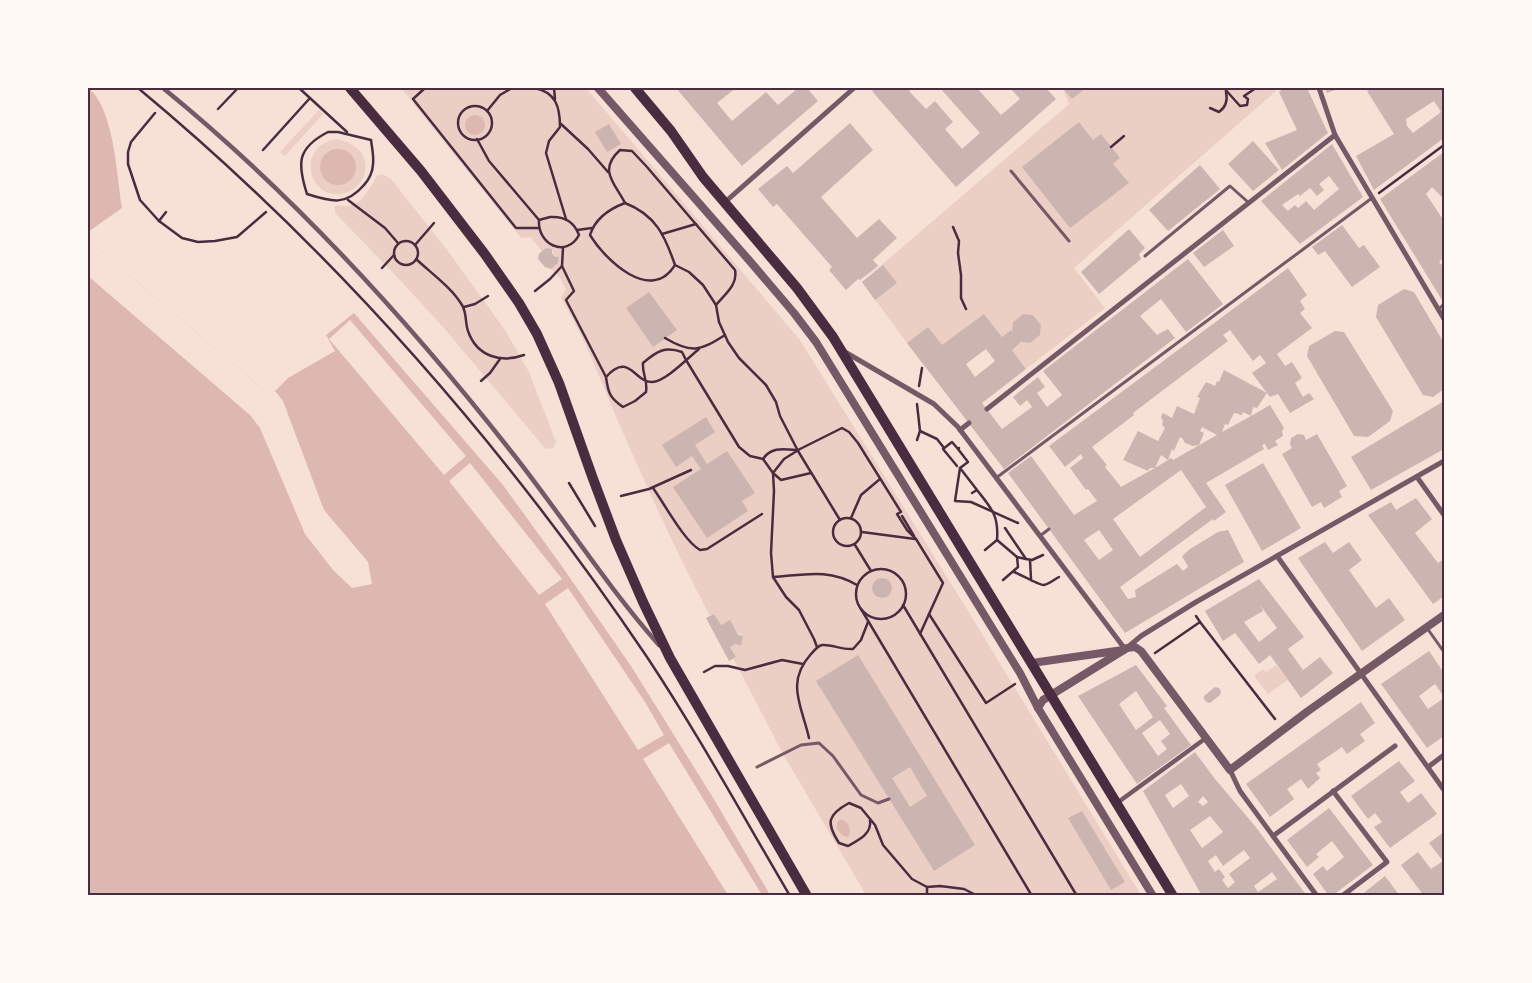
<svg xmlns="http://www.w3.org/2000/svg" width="1532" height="983" viewBox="0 0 1532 983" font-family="Helvetica,sans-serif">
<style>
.green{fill:#ebcfc5;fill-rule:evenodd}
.water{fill:#dcb8b0}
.pier{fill:#f7e1d7}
.building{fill:#ccb4b1;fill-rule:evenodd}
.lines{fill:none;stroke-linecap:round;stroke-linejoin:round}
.path{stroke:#4a2c40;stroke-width:2.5}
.service{stroke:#755966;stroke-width:3}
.pedestrian{stroke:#755966;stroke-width:4.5}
.minor{stroke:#755966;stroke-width:5}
.tertiary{stroke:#755966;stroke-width:8}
.primary{stroke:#4a2c40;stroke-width:10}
.neatline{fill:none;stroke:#4a2c40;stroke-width:2}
</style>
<rect width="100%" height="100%" fill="#f7e1d7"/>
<g class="green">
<path d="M401,88H586L800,340L973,619L1141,895H866L783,754L733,658L736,657L730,647L736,644L741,645L743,636L721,625L714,614L710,616C676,552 646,485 617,419C600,378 584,337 561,298L566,289L560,278L551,269L558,263L559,257H555L552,249L546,248L542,252L531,237L521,238Z"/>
<path d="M1065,88H1273L1276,91L1074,268L1105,308L1026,369L1012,350L1020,343V342L1030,343L1040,335L1041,325L1033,315L1023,314L1013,322L1012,332L1010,331L1002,337L984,314L921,362L862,282L1069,104L1063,90Z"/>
<path d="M319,110L323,114L285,156L280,152Z"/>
<path d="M337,139C355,142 371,156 364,176C361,184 355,189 348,192C312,207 291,147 337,139ZM344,150L353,157L351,179C344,185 337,185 329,182Z"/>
<path d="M382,174L391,179L448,251L505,330L529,372L556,442L553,448L545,449L543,446L443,327L398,278L335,213V206C340,205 343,206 348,206C361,206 371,186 377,176Z"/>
<path d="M1276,665L1288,680L1268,694L1254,676L1263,669L1266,672Z"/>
</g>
<g class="water">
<path d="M88,88C114,107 117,177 122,208L88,232Z"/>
<circle cx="475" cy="125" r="10"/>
<circle cx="338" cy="167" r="18"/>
<path d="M88,240L265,391H275L288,378L335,351L326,335L354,313L503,485L561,565L631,666L715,801L770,895H88Z"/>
<path d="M841,819C848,821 850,827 850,833L848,837L843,836L837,829V823Z"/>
</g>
<g class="pier">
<path d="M88,240L265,391H275L283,401L324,510L368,562L372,584L352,588L333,570L305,534L260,428L250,415L88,276Z"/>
<path d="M350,320L466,456L444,475L329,339Z"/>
<path d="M470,463L562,579L539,595L449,481Z"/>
<path d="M568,588L645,702L664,735L638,750L545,604Z"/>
<path d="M669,743L762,895H728L643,759Z"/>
</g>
<g class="building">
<path d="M676,88H736L717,103L732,121L766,92L778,105L798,88H807L818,101L742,166Z"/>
<path d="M876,88H913L909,91L926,109L935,101L953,122L945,129L962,149L980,133L940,88H977L1001,115L1020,99L1010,88H1046L1056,99L956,187L872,91Z"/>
<path d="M1067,88H1086L1072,99L1065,91Z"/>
<path d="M1284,88H1307L1328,133L1282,170L1265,143L1297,130L1279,92Z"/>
<path d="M1325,88H1341L1327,93Z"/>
<path d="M1372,88H1444V138L1374,190L1356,156L1394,134L1367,91ZM1434,101L1441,112L1413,133L1407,126L1406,119Z"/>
<path d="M1079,122L1093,140L1101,134L1120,158L1113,164L1129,183L1070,228L1022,167Z"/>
<path d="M850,123L873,150L821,197L857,238L879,219L897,238L873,260L878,266L860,280L858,279L846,290L829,270L832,267L777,204L773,207L758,189L787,166L793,173Z"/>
<path d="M609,124L621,144L607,152L595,132Z"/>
<path d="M1253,141L1279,170L1253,191L1228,164Z"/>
<path d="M1332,144L1363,197L1300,244L1261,201ZM1329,176L1339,189L1314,210L1306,201L1298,208L1295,205L1288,211L1282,205L1298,194L1300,196L1310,188L1317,196L1324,190L1319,184Z"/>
<path d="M1444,152V199L1432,187L1426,194L1444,221V257L1439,262L1444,267V297L1442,300L1380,199Z"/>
<path d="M1200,165L1220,189L1168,231L1149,210Z"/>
<path d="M1342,225L1359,248L1364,245L1380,267L1352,287L1325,251L1318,255L1312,247Z"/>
<path d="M1129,229L1145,248L1139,254L1141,259L1099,294L1081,272Z"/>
<path d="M1223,230L1234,246L1204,267L1193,253Z"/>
<path d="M546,248L552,249V253L555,257H559L558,263L551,269L545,267L538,259L539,254Z"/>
<path d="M1188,259L1223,304L1186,332L1161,299L1140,316L1157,335L1168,329L1175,338L1004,469L907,343L928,327L942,345L984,314L1002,337L1011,330L1012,332L1013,322L1023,314L1033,315L1041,325L1040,335L1030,343L1020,342V343L1012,350L1026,369L982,403L1002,429L1032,407L1027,400L1020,406L1013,397L1038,377L1045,387L1037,393L1047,407L1062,395L1043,371ZM986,349L995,361L975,377L966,364Z"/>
<path d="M883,265L897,283L875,300L862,282Z"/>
<path d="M1288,268L1307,295L1300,301L1305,309L1300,313L1312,328L1277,354L1285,366L1292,362L1302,378L1295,383L1303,397L1309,393L1314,399L1290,413L1278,394L1270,397L1252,373L1266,363L1260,355L1253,361L1230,330L1223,335L1228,341L1133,413L1134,415L1092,447L1107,465L1105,467L1121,487L1155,468H1150L1148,471L1123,460L1138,431L1158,441L1165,428L1162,425L1163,421L1161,417L1163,413L1172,418L1177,406L1194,414L1200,398L1197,397L1206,382L1215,386L1217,381L1219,382L1224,370L1267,393L1257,408L1253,407L1251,416L1270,405L1284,428L1282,431L1283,436L1275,441L1278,445L1268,450L1265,444L1262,445L1264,449L1206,483L1226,512L1214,521L1213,519L1120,587L1128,599L1136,597L1135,590L1177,564L1183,571L1188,567L1182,556L1190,549L1218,532L1228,530L1244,562L1125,633L1008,473L1031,456L1074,515L1097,501L1088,489L1086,490L1070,468L1083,458L1081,454L1065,467L1049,446ZM1243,412L1251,416L1222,432L1225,424L1228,425L1234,413L1242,415ZM1202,427L1217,435L1173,460L1171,458L1168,460L1172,449L1174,451L1180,437L1183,439L1185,443L1193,446L1199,445L1204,433L1200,431ZM1161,455L1168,460L1155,468ZM1181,470L1206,507L1140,557L1113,519ZM1099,530L1113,550L1099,560L1084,540Z"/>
<path d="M1404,289L1414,292L1444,343V389L1433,397L1423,395L1376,317L1378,305Z"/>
<path d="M649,292L677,330L653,347L626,308Z"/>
<path d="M1335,331L1344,332L1393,411L1390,421L1368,437L1354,436L1307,356L1309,346Z"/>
<path d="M1444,401V449L1371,490L1351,457Z"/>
<path d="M706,417L715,432L695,445L707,464L727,451L755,493L742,501L748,511L707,538L673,487L701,469L692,456L676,467L662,445Z"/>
<path d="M1298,434L1304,435L1306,440L1317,434L1347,486L1339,491L1342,497L1324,508L1321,502L1312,507L1282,454L1292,448L1290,444L1291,438Z"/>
<path d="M1263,463L1301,528L1262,551L1225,485Z"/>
<path d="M1416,498L1432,519L1415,533L1438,563L1444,559V596L1433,604L1368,515L1391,502L1396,510Z"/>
<path d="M1325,542L1333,553L1349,542L1362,560L1349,570L1376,608L1389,598L1405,620L1362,651L1298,558Z"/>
<circle cx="882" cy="588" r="10"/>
<path d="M1259,579L1304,637L1288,649L1303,670L1320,657L1333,673L1301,698L1270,655L1259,664L1235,633L1223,641L1205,611ZM1260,605L1277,628L1259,642L1244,622L1263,611Z"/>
<path d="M714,614L721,625L730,620L738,635L743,636L741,646L736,644L730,647L736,657L729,661L706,618Z"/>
<path d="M1429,651L1444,673V697L1435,684L1419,696L1428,709L1444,698V736L1427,748L1381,684Z"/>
<path d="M858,655L975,845L934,871L816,681ZM910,767L927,796L910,807L892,778Z"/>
<path d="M1136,665L1167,706L1164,708L1191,745L1137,784L1078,696ZM1136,691L1153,717L1136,730L1119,704ZM1160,720L1170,734L1161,741L1167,749L1158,756L1142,733Z"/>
<path d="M1215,687L1219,688L1221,691L1220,695L1210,703L1206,702L1204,699V696Z"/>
<path d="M1361,702L1375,723L1360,734L1365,741L1347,754L1342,747L1317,764L1321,770L1316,773L1320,778L1308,789L1301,779L1287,789L1294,799L1270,817L1246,784Z"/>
<path d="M1195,752L1215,779L1255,826L1307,896H1202L1143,791ZM1181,784L1189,796L1173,808L1165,795ZM1203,796L1208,802L1203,806L1198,802ZM1210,816L1223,832L1202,848L1190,830ZM1244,850L1250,858L1229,874L1235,882L1228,888L1222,880L1225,877L1219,869L1215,872L1208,861L1216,855L1223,866ZM1272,872L1277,879L1258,892L1254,886Z"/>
<path d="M1399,761L1415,781L1400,792L1408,803L1421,793L1437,814L1390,848L1374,827L1382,822L1375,813L1368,819L1351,796Z"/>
<path d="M1329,808L1373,865L1332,896H1329L1313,874L1323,866L1327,871L1344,857L1332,841L1316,854L1319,857L1307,867L1287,840Z"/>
<path d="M1082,811L1125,882L1111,890L1068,818Z"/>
<path d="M1444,832V896H1424L1401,865L1418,852L1431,869L1443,861L1429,843Z"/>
<path d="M1385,876L1400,896H1360Z"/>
</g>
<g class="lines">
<g class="path">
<path d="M138,88C334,251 504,445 647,657C698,734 743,816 790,896"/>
<path d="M299,88L347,132"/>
<path d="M425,88L413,99L516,228H538"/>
<path d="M534,88C556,92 560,107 560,127L549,141L546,153L566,219"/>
<path d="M554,88L555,99"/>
<path d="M1224,88L1240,106L1247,105L1248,99L1244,96L1256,88"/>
<circle cx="475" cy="123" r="17"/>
<path d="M1210,108L1219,112C1226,107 1228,101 1226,92"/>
<path d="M218,109L238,88"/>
<path d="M487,111L500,95L512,88"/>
<path d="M155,113L131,142L128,152V164L140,200L159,221L182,238L198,242L215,241L237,237L266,212"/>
<path d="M561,124L588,149L608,172"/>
<path d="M328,132H338L371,140C372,148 374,156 373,164C373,171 369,180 364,185C346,206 332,202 307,194C297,163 297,148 328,132Z"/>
<path d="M477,139L489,161L539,220"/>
<path d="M1111,147L1124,136"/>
<path d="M263,150L310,98"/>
<path d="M1379,193L1444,145"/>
<path d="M348,200L385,228L398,243"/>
<path d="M625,203C614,182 598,170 620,150L632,151L647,167L735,270C738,285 725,294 716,305"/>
<path d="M550,217C564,216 574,221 579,235C566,259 537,244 539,220Z"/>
<path d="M159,221L166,212"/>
<path d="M953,227L959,241L958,253L961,275V298L966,309"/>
<path d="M577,230L592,228"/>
<path d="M662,234L696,224"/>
<circle cx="406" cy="253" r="12"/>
<path d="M415,245L434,223"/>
<path d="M416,259C431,273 451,287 462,305C467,313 465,323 468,331C477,357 501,363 524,355"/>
<path d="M675,265C665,236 656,215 625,203C609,209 595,219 590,235C605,260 651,304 675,265L689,272L703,285L716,305L719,322L728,342L739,358L766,385L776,402L780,416L798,451L840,520"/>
<path d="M562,266L574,291L566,300L606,377"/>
<path d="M382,268L394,255"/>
<path d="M535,291L550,279L562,266L563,248"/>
<path d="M464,307L475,304L488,296"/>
<path d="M665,338C692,354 700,351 725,335"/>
<path d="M699,349C689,357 665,382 652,382C635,383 629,351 606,377C608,393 610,398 623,407L635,401L646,392C648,380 642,374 643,363C657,351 665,346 682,352L686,360L739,447L750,456L763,459L773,473L781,480L811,473"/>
<path d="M481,381L490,373L500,359"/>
<path d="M919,386L922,368"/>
<path d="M920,431L937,439L944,448"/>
<path d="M917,440L920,431L917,404"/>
<path d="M958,449L968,462L960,468L977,490L972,493"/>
<path d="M763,459C771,447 783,449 796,450"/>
<path d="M957,466L943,449L952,442L958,449L959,448"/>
<path d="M960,468L955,501L971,502L1018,523"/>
<path d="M569,483L595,526"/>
<path d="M653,488C664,503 684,541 700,550L707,549L762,514"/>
<path d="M977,490C991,508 999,515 997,540L985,550"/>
<path d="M621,496L649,489L691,470"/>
<path d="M902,516L914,536"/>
<circle cx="847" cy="532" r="14"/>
<path d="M851,518L861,495L880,479"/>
<path d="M1005,528L1026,559L1032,560L1043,555"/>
<path d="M862,532L915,539"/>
<path d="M997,540L1017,557L1026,559"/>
<path d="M855,545L871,571"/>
<path d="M1030,560L1031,579"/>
<circle cx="881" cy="594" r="25"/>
<path d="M1014,572C1020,574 1040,586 1044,585C1049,584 1055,579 1059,577"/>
<path d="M773,577C804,575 828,568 857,585"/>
<path d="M1003,580L1018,567L1017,557"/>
<path d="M903,605L1077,896"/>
<path d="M861,609L1032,896"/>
<path d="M929,614L986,703L1015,684"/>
<path d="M1196,616L1200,622"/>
<path d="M817,647L814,639L799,610L786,597L773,577L771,553L774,491L773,473L784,459L800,449L842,428L849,432L858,443L901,512L897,514L907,530L916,539L943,583L920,634"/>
<path d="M1155,653L1200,622L1275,719"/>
<path d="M704,672L715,666H728L745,670L782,660L803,664"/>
<path d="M809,738C802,706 785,683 811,654C814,651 817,646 822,645C831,644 842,650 853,649L861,640L868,622"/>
<path d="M870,820C872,834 859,840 848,846L839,843C826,823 827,815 849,803L861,808L875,825L883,845L912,879L927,887L940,886L964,889L978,896"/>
<path d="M927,896V887"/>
</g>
<g class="service">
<path d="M1011,171L1069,241"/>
<path d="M1145,256L1230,186L1249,203"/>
<path d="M1439,309L1444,304"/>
<path d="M996,478L1372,198"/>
<path d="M1040,536L1049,529"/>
<path d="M1427,628L1444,652"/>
<path d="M757,767L801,745L819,743L833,756L861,795L878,803L889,799"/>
</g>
<g class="pedestrian">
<path d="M163,88C292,193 407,319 510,450C561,514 605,584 659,645"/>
<path d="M1117,803L1206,738"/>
</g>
<g class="minor">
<path d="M1319,88L1335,135L1444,319"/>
<path d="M724,203L854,88"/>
<path d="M845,352L934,404L958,427L1125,649"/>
<path d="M987,409L1335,135"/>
<path d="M960,430L969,423"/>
<path d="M1417,477L1444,515"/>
<path d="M1277,556L1444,790"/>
<path d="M1128,647L1141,636L1196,602L1444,461"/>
<path d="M1428,767L1444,755"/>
<path d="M1230,770L1240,791L1317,896"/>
<path d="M1333,791L1387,862L1342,896"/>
<path d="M1273,836L1395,746"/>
</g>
<g class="tertiary">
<path d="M598,88L748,259L794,313L816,342L1020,673L1038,708L1153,896"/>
<path d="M1032,663L1123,650"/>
<path d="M1038,708L1043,700L1051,695L1127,648L1135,647L1141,651L1230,770L1308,711L1444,615"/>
</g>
<g class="primary">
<path d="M350,88L421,171L484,253L519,303L537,334L559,383L592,476L616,540L643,602L670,658L807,896"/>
<path d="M635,88L671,131L703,177L797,288L833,337L1173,896"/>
</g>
</g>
<rect width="1532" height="983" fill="none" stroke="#fffaf5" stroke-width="178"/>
<rect x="89" y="89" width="1354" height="805" class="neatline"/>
</svg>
